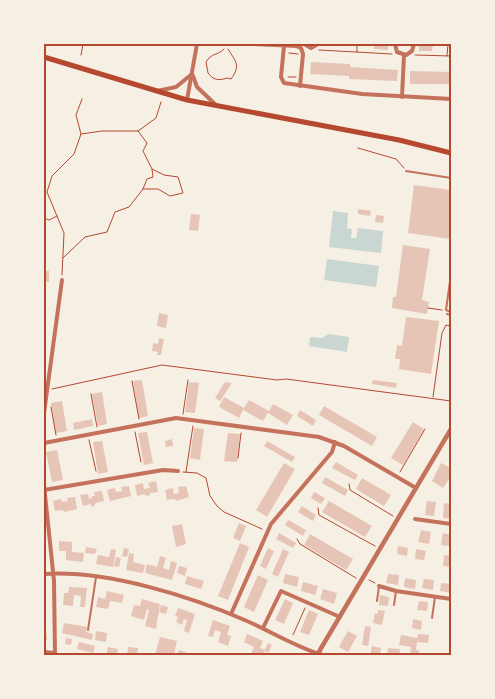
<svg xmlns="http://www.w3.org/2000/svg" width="495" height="699" viewBox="0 0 495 699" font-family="Commissioner,sans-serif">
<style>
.water{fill:#c9d6d2}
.building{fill:#e6c5b7}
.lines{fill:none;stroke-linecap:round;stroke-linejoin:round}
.path{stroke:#b5482f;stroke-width:1}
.service{stroke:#c5725c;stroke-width:2}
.minor{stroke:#c5725c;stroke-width:4}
.tertiary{stroke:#c5725c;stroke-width:4.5}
.secondary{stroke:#b5482f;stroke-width:5}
.neatline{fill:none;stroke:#b5482f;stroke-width:2}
</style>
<rect width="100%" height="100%" fill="#f6efe4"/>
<g class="water">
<path d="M333,211L348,213L347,228L352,229L351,238H356L358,228L383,231L381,253L329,247Z"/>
<path d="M327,259L379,266L376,287L324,280Z"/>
<path d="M329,334L349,337L347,352L309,346L310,337L322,338Z"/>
</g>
<g class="building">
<path d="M374,44H388V50L374,49Z"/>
<path d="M419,44H433L432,51H419Z"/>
<path d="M311,62L350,64V67L398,70L397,81L349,79V76L310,74Z"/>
<path d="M410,71L451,72V84H410Z"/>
<path d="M414,185L451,190V239L408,233Z"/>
<path d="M358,209L371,211L370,216L358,214Z"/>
<path d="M191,214L200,215L198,231L189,230Z"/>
<path d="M376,215L384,216L383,223L375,222Z"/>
<path d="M403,245L430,249L422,300L429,302L427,314L392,308L393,297H396Z"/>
<rect x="44" y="271" width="5" height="11"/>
<path d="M159,313L168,315L166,328L157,326Z"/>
<path d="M406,317L439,321L431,374L399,369L400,359H395L397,345L402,346Z"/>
<path d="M159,338L164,339L161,355H157L158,352L152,351L153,343L158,344Z"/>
<path d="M142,380L148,416L139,418L133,381Z"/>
<path d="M373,380L397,383L396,388L372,384Z"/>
<path d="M189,382L199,383L195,413L185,412Z"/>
<path d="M225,382L232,383L220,401L215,398Z"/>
<path d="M102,392L107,424L98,426L92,394Z"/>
<path d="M224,397L244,408L239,418L219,407Z"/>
<path d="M249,400L269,411L273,404L293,415L287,425L268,413L263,421L243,410Z"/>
<path d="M62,401L67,431L56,433L51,403Z"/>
<path d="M324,406L377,437L372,446L319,415Z"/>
<path d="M300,410L316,420L313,426L297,416Z"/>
<path d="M92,419L93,426L74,430L73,423Z"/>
<path d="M413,422L424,429L403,465L391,458Z"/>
<path d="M194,428L204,429L200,460L190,458Z"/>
<path d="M147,432L153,463L144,465L138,433Z"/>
<path d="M228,433L240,434L237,462L224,461Z"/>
<path d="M172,439L173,446L166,447L165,441Z"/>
<path d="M102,441L108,472L98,474L93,442Z"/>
<path d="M267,441L295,457L292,462L264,446Z"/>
<path d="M57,450L63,480L52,482L46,452Z"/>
<path d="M336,462L358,475L355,480L332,468Z"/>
<path d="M284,463L295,469L267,517L256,510Z"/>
<path d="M441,463L451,468V480L449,479L443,488L432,481Z"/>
<path d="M325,477L348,490L345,496L322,483Z"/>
<path d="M362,478L391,495L384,506L356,489Z"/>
<path d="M156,481L158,492L150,493V495L145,496V494L137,496L135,485L143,483L144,489L150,488L148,483Z"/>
<path d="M129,486L131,496L110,501L107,490L115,488L116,492L122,491L121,487Z"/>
<path d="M186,486L189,497L176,501L175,499L167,500L165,490L173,488L174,494L179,493L178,487Z"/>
<path d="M102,491L104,501L96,503L94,506L91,507V504L83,506L80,495L88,494L89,499L92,498V496H95L94,492Z"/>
<path d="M314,492L325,498L321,504L311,498Z"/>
<path d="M75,497L77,509L64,512L63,510L55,511L53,501L61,499L62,502L68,501L67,498Z"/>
<path d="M329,501L372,526L365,537L322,512Z"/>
<path d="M427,501L436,502L434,516L425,515Z"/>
<path d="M444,503L451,504V519L443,518Z"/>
<path d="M302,506L316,515L313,521L298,512Z"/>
<path d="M288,520L306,530L303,536L285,525Z"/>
<path d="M239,523L246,526L240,541L233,538Z"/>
<path d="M182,524L186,544L176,547L172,526Z"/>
<path d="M421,530L431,532L429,544L418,542Z"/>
<path d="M279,533L296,543L293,548L276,539Z"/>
<path d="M443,533L451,535V546L441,545Z"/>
<path d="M310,534L353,559L346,570L304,545Z"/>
<path d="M59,541L72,542V552L84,553L83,562L66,560V551H59Z"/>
<path d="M240,543L249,547L228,600L218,596Z"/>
<path d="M398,546L408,548L407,556L397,554Z"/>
<path d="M86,547L97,549L95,554L85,553Z"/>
<path d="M124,548L129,549L127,557L122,556Z"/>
<path d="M268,548L274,551L266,569L260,566Z"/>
<path d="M111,549L116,550L113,567L96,564L98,555L109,557Z"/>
<path d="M283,549L289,552L278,577L272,574Z"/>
<path d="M416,549L426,551L424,560L415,559Z"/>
<path d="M129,553L134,554L133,562L145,565L143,573L126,570Z"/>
<path d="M444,555L451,556V567L443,566Z"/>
<path d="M160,556L166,558L163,568L169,570L171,561L177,563L172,580L145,573L147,564L157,567Z"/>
<path d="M116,557L121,558L119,567L114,566Z"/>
<path d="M179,566L187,568L185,576L177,573Z"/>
<path d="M285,574L299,577L297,587L283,583Z"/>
<path d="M388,574L399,575L398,585L386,583Z"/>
<path d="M258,575L268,580L254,612L244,607Z"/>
<path d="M187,576L204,581L201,589L185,584Z"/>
<path d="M405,578L416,580L415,589L404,587Z"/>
<path d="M424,579L434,580L433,590L422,588Z"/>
<path d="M303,582L318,586L315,595L301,591Z"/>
<path d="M441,583L451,584V593L440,591Z"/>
<path d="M69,587L87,588L85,607H80L81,596L74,595L73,606L63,605L64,593H68Z"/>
<path d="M323,589L337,593L334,604L320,599Z"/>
<path d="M107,591L124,595L122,603L110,601L108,609L96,607L98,597L105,599Z"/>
<path d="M380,595L389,597L388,606L379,605Z"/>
<path d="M142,599L160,604L156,629L145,626L149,610L147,609L144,620L131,616L134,605L140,606Z"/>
<path d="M285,599L293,603L284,624L275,620Z"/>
<path d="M419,601L428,602L427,611L417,610Z"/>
<path d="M161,605L168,607L166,614L159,612Z"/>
<path d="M178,608L195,614L189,633L184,631L187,620L184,619L182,625L176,622L178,617L175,616Z"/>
<path d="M309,610L318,614L309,635L300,632Z"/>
<path d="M378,610L385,611L382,625L373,623L375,613L378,614Z"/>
<path d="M44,619H45L47,640L44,641Z"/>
<path d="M413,619L422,621L421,630L412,628Z"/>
<path d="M213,620L230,626L227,635L231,636L228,646L218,642L221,632L215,630L213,637L208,636Z"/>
<path d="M64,623L87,627L86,632L93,634L92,640L62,633Z"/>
<path d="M365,626L371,627L368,646L362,645Z"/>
<path d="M96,631L107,633L106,642L95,640Z"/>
<path d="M348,631L357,636L348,652L339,647Z"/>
<path d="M247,634L263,641L260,648L265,650L268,643L272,645L268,653L265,651L263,655L251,654L254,647L244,642Z"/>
<path d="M418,634L429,635L428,643L417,642L416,650H419V655H410L411,647L399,645L401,635L417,638Z"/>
<path d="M160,637L177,641L174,655H155Z"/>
<path d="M66,638L72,639L71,645L65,644Z"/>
<path d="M79,642L95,646L93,653L77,649Z"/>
<path d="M372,646L381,648L380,655H370Z"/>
<path d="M108,647L118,649L117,655H106Z"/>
<path d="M128,647L138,648L137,655H127Z"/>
<path d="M388,648L400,649L399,655H387Z"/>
<path d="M179,650L188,653L187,655H177Z"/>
</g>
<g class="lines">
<g class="path">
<path d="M224,49C219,55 211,53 206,62L208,73C213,80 219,81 227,78L231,79C241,65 236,62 228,49"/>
<path d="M319,50L392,54"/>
<path d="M357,52V44"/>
<path d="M289,53L298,54"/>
<path d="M81,55L83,44"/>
<path d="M415,55L451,56"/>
<path d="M447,56L448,44"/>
<path d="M288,77H296"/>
<path d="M81,134L102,131H138L156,118L161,102"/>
<path d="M358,148L396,159L404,168"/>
<path d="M143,189H158L170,196L183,193L178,177L164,175L152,169"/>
<path d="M44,218L49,220L57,216"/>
<path d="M63,258L85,237L107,232L115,212L129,207L143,189L147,179L153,177L152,169L143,151L147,143L138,131"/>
<path d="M62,275L64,233L47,192L52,176L74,154L81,134L76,115L82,99"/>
<path d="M428,308L442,310"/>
<path d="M132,381L139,419"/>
<path d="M52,389L162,365L277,380L286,379L451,401"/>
<path d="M91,394L97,427"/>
<path d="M433,397L442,333L446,325L451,326"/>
<path d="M51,407L56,435"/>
<path d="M183,414L188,380"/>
<path d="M135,432L141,462"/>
<path d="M89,440L96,471"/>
<path d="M238,458L241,433"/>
<path d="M183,472L197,473L206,478L210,496L217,506L224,512L262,529"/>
<path d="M186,472L193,426"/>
<path d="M400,472L425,429"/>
<path d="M349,484L350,490L393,516"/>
<path d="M318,508L319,515L375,546"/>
<path d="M297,539L300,544L356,578"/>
<path d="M369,580L375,583"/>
<path d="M293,635L305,608"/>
</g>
<g class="service">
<path d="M406,171L451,178"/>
<path d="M451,274L446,310L451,312"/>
<path d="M447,314L451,315"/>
<path d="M377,601L379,586"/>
<path d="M394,605L396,591"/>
<path d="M432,618L435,597"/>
<path d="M88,630L96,577"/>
</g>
<g class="minor">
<path d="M254,44L296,46L301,48L303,54L300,86"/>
<path d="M304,44L311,48L318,44"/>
<path d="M395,44L397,52L406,55L412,51L414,44"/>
<path d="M284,46L281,77L284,83L362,94L451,99"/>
<path d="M193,76L197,87L216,105"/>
<path d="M157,91L176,87L192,74"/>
<path d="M402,97L404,55"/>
<path d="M187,100L197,44"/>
<path d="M44,413L62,280"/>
<path d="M44,443L176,418L319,437L344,446L416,488"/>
<path d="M44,485L54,581L55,655"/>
<path d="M44,490L163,470L178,471"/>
<path d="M415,519L451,524"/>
<path d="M44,574C107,570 190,596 247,621C270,631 300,649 323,655"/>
<path d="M379,586L396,591L451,599"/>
<path d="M231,614L271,524L332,452L335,442"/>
<path d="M263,628L281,591L340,617"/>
<path d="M44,652L55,653"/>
</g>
<path class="tertiary" d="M317,655L451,429"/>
<path class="secondary" d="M44,57L187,100L399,140L451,153"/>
</g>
<rect width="495" height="699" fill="none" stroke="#f6efe4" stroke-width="90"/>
<rect x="45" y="45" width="405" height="609" class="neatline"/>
</svg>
